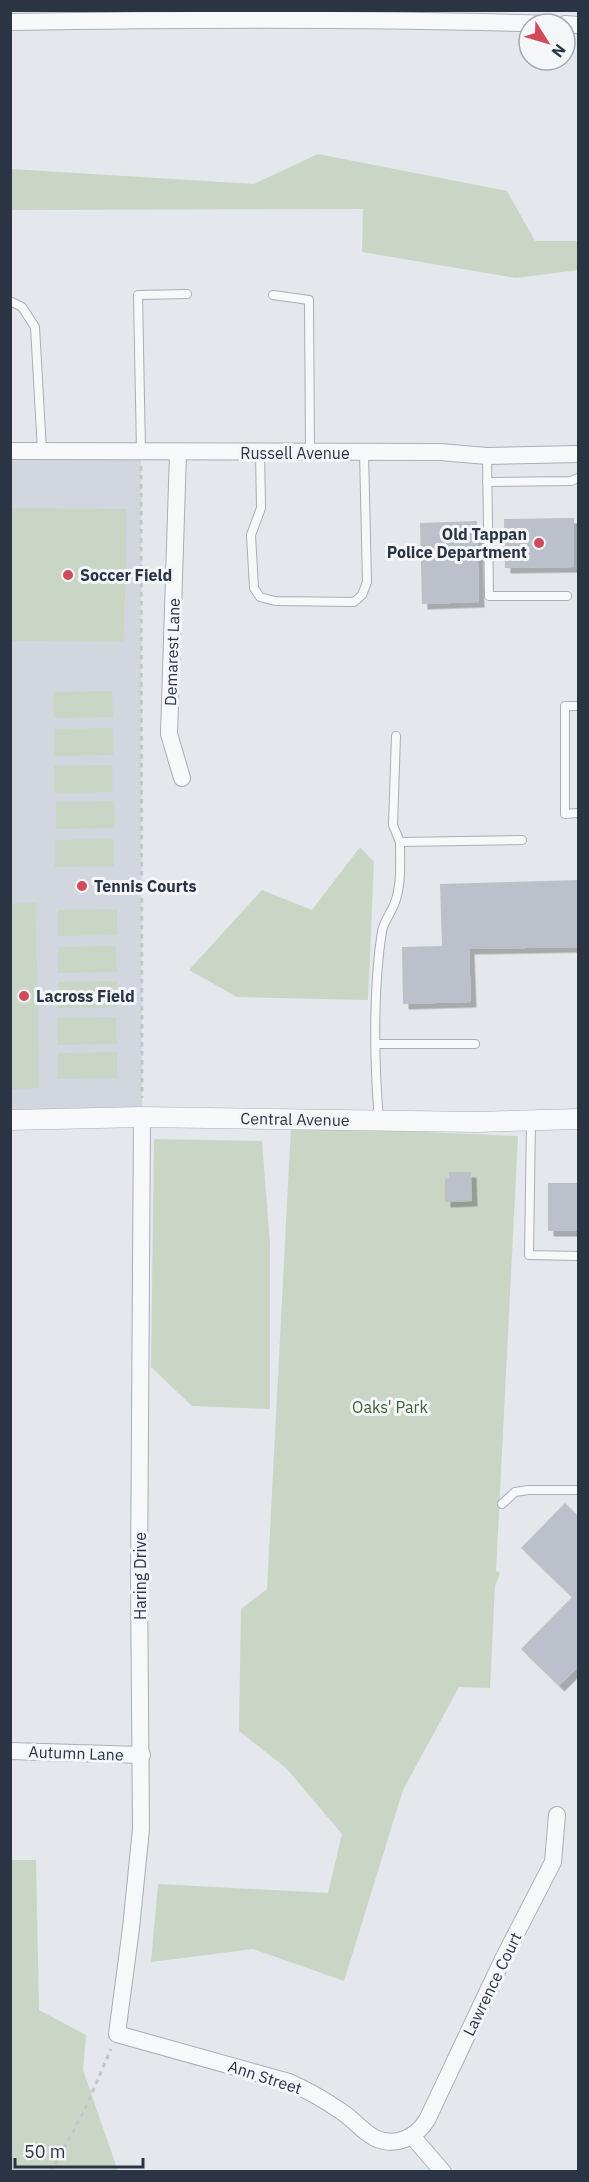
<svg xmlns="http://www.w3.org/2000/svg" width="589" height="2182" viewBox="0 0 589 2182" font-family="'IBM Plex Sans',sans-serif">
<style>
.built{fill:#d2d6de}
.green{fill:#c9d6c5}
.building{fill:#bbc0ca;filter:url(#shadow)}
.lines{fill:none;stroke-linecap:round;stroke-linejoin:round}
.service-casing{stroke:#a9aeb7;stroke-width:10}
.minor-casing{stroke:#a9aeb7;stroke-width:18}
.tertiary-casing{stroke:#a9aeb7;stroke-width:21}
.path{stroke:#c2c5cb;stroke-width:3;stroke-dasharray:4.5 4.5;stroke-linecap:butt}
.service{stroke:#f7f8fa;stroke-width:8}
.minor{stroke:#f7f8fa;stroke-width:16}
.tertiary{stroke:#f7f8fa;stroke-width:20}
.poi-dot{fill:#d1495b;stroke:#f4f6f9;stroke-width:2}
.labels{text-anchor:middle;dominant-baseline:central;stroke-width:6;stroke-linejoin:round;paint-order:stroke}
.street-label{font-size:16px;fill:#2b3445;stroke:#f4f6f9}
.poi-label{font-size:16px;font-weight:bold;fill:#2b3445;stroke:#f4f6f9;text-anchor:start}
.park-label{font-size:16px;fill:#3f6138;stroke:#f4f6f9}
</style>
<defs>
<filter id="shadow"><feDropShadow dx="5.5" dy="5.5" stdDeviation="0" flood-color="#0004"/></filter>
</defs>
<rect width="100%" height="100%" fill="#e4e7ec"/>
<path class="built" d="M10,451L141,452L142,1117L11,1120Z"/>
<g class="green">
<path d="M318,154L507,191L535,241H578V270L516,278L362,252L363,209L11,210V169L254,184Z"/>
<path d="M11,508L127,509L124,642L11,641Z"/>
<path d="M112,691L113,717L54,718L53,692Z"/>
<path d="M113,728V755L54,756V729Z"/>
<path d="M112,765L113,792L54,793V766Z"/>
<path d="M114,801L115,828L56,829V802Z"/>
<path d="M114,839V866L55,867V840Z"/>
<path d="M360,847L374,862L368,1000L237,997L189,970L262,890L312,910Z"/>
<path d="M36,903L39,1088L11,1089V904Z"/>
<path d="M117,909V935L58,936V910Z"/>
<path d="M116,946L117,972L58,973V947Z"/>
<path d="M117,981V1007L58,1008V982Z"/>
<path d="M116,1017L117,1044L58,1045L57,1018Z"/>
<path d="M117,1052V1078L58,1079V1053Z"/>
<path d="M291,1126L518,1136L496,1571L500,1573L495,1586L490,1688L459,1687L403,1790L344,1981L253,1949L151,1962L158,1884L328,1893L342,1834L286,1768L239,1731L241,1609L267,1589Z"/>
<path d="M154,1139L262,1141L270,1244V1409L192,1406L151,1367Z"/>
<path d="M10,1860H36L39,2010L86,2035L83,2070L118,2171H11Z"/>
</g>
<g class="building">
<path d="M574,518V567L505,568L504,519Z"/>
<path d="M477,521L479,602L422,604L420,523Z"/>
<path d="M579,880V947L469,949L471,1002L403,1004L402,947L442,946L440,884Z"/>
<path d="M449,1172H471L472,1201L445,1202V1179L449,1178Z"/>
<rect x="548" y="1183" width="31" height="48"/>
<path d="M565,1503L579,1517V1666L559,1686L521,1649L572,1597L521,1548Z"/>
</g>
<g class="lines">
<g class="service-casing">
<g id="service">
<path d="M273,295L309,300L310,452"/>
<path d="M12,302L22,307L35,327L42,451"/>
<path d="M141,452L138,295L187,294"/>
<path d="M260,453L261,508L251,535L254,588L260,597L275,601L354,602L362,595L367,582L364,452"/>
<path d="M487,456L489,596H567"/>
<path d="M487,482L571,481L578,478"/>
<path d="M578,706H565V814L578,813"/>
<path d="M396,736L393,825L400,842"/>
<path d="M376,1044H475"/>
<path d="M379,1120C374,1062 373,988 382,931C384,922 390,914 394,905C402,885 400,864 400,842L522,840"/>
<path d="M531,1121L529,1255L578,1256"/>
<path d="M502,1504L515,1492L528,1490H578"/>
</g>
</g>
<g class="minor-casing">
<g id="minor">
<path d="M10,22C191,19 371,18 551,24"/>
<path d="M565,24L578,25"/>
<path d="M10,451L440,452L487,456L578,454"/>
<path d="M178,453L169,734L182,778"/>
<path d="M142,1117L139,1579L141,1829L131,1928L117,2034L289,2082C307,2090 325,2100 342,2112C353,2119 363,2132 375,2138C396,2148 416,2137 427,2120L503,1959L553,1862L557,1815"/>
<path d="M10,1751L142,1755"/>
<path d="M412,2136L443,2172"/>
</g>
</g>
<g class="tertiary-casing">
<path id="tertiary" d="M10,1120L142,1117L477,1122L578,1119"/>
</g>
<g class="path">
<path d="M141,466L142,1098"/>
<path d="M51,2172L84,2111L111,2049"/>
</g>
<use href="#service" class="service"/>
<use href="#minor" class="minor"/>
<use href="#tertiary" class="tertiary"/>
</g>
<g class="poi-dot">
<circle cx="539" cy="543" r="6"/>
<circle cx="68" cy="575" r="6"/>
<circle cx="82" cy="886" r="6"/>
<circle cx="24" cy="996" r="6"/>
</g>
<g class="labels">
<g class="street-label">
<text x="295" y="453">Russell Avenue</text>
<text transform="translate(172 652) rotate(-88)">Demarest Lane</text>
<text transform="translate(295 1119) rotate(1)">Central Avenue</text>
<text transform="translate(140 1576) rotate(-90)">Haring Drive</text>
<text transform="translate(76 1753) rotate(2)">Autumn Lane</text>
<text transform="translate(492 1984) rotate(-64)">Lawrence Court</text>
<text transform="translate(265 2077) rotate(18)">Ann Street</text>
</g>
<g class="poi-label">
<text x="527" y="534" text-anchor="end">Old Tappan<tspan x="527" dy="18">Police Department</tspan></text>
<text x="80" y="575">Soccer Field</text>
<text x="94" y="886">Tennis Courts</text>
<text x="36" y="996">Lacross Field</text>
</g>
<g class="park-label">
<text x="390" y="1407">Oaks' Park</text>
</g>
</g>
<rect width="589" height="2182" fill="none" stroke="#2b3445" stroke-width="24"/>
<g transform="translate(547 42) rotate(127)"><circle r="28" fill="#f4f6f9" stroke="#a4a8b1" stroke-width="1.5"/>
<path d="M0-4.5L10 22L0 15L-10 22Z" fill="#d1495b"/>
<text y="-9" font-size="16" font-weight="bold" text-anchor="middle" fill="#2b3445">N</text>
</g>
<path d="M15 2158v9h128v-9" fill="none" stroke="#2b3445" stroke-width="3"/>
<text x="24" y="2158" font-size="18" fill="#2b3445" stroke="#f4f6f9" stroke-width="4.5" paint-order="stroke">50 m</text>
</svg>
